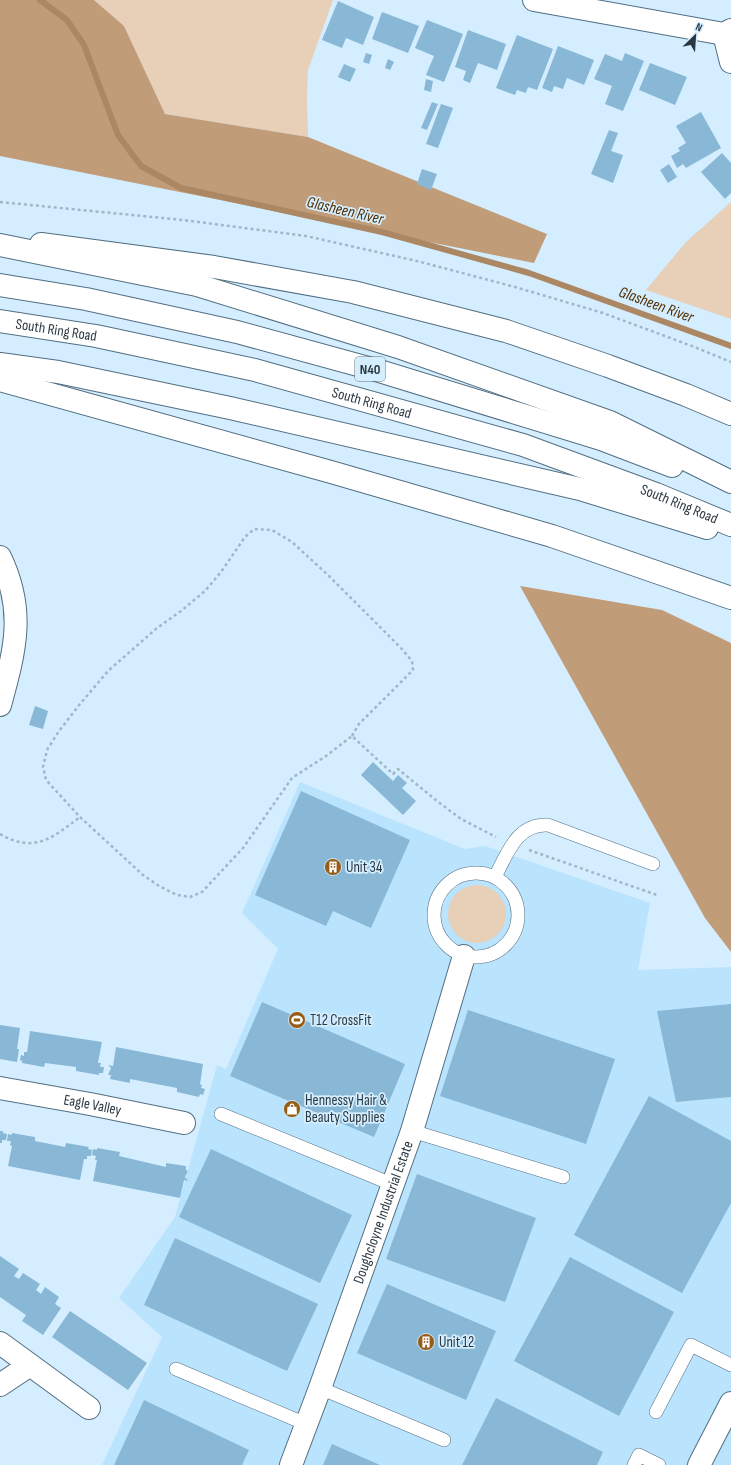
<svg xmlns="http://www.w3.org/2000/svg" width="731" height="1465" viewBox="0 0 731 1465" font-family="'Sofia Sans Condensed',sans-serif">
<style>
.built{fill:#bae3fd}
.green{fill:#e7cfb8}
.forest{fill:#c19c78}
.lines{fill:none;stroke-linecap:round;stroke-linejoin:round}
.stream{stroke:#ab8764;stroke-width:6}
.building{fill:#88b8d6}
.service-casing{stroke:#526f82;stroke-width:14}
.minor-casing{stroke:#526f82;stroke-width:24}
.secondary-casing{stroke:#526f82;stroke-width:24}
.trunk-casing{stroke:#526f82;stroke-width:24}
.path{stroke:#a1b7c6;stroke-width:2.5;stroke-dasharray:3 3;stroke-linecap:butt}
.service{stroke:#fff;stroke-width:13}
.minor{stroke:#fff;stroke-width:22}
.secondary{stroke:#fff;stroke-width:22}
.trunk{stroke:#fff;stroke-width:22}
.labels{text-anchor:middle;dominant-baseline:central;stroke-width:3.5;stroke-linejoin:round;paint-order:stroke}
.shield{fill:#d4eeff;stroke:#5e6f7a;stroke-width:1}
.shield-label{font-size:14px;font-weight:bold;fill:#2b3841}
.street-label{font-size:15px;fill:#2b3841;stroke:#d4eeff}
.poi-label{font-size:15px;fill:#2b3841;stroke:#d4eeff;text-anchor:start}
.water-label{font-size:16px;font-style:italic;fill:#522e00;stroke:#d4eeff}
</style>
<rect width="100%" height="100%" fill="#d4eeff"/>
<path class="built" d="M300,782L465,849L485,846L650,903L638,970L731,967V1465H102L162,1337L119,1298L175,1217L217,1065L226,1069L278,949L242,913Z"/>
<g class="green">
<path d="M94,0H333L308,70L307,98L308,137L165,114L124,26Z"/>
<path d="M731,202V319L646,290L686,242Z"/>
<circle cx="477" cy="914" r="29"/>
</g>
<g class="forest">
<path d="M0,0H94L124,26L165,114L308,137L547,234L534,263L0,156Z"/>
<path d="M520,586L662,610L731,643V952L705,918Z"/>
</g>
<g class="lines">
<path class="stream" d="M40,0L67,20L84,45L118,135L141,166L181,188L382,232L529,273L731,346"/>
</g>
<g class="building">
<path d="M338,1L374,17L363,45L346,38L342,48L322,40Z"/>
<path d="M382,12L419,26L408,53L372,39Z"/>
<path d="M427,20L463,34L444,82L426,75L434,56L415,48Z"/>
<path d="M468,30L506,44L497,70L478,63L470,83L463,80L466,71L455,67Z"/>
<path d="M517,35L553,49L537,90L528,87L526,93L517,90L515,95L496,88Z"/>
<path d="M558,46L594,60L584,85L567,78L563,89L554,86L552,92L542,88Z"/>
<path d="M366,53L372,55L369,64L363,62Z"/>
<path d="M625,53L644,61L623,111L605,104L612,86L594,79L605,54L622,61Z"/>
<path d="M388,59L394,62L390,70L385,68Z"/>
<path d="M650,63L687,77L675,105L639,90Z"/>
<path d="M344,64L356,69L350,82L338,77Z"/>
<path d="M426,79L433,81L431,92L424,90Z"/>
<path d="M432,102L438,104L427,130L421,128Z"/>
<path d="M441,104L453,108L438,148L426,144Z"/>
<path d="M701,112L721,148L686,168L683,164L677,168L671,156L680,151L678,148L686,143L676,126Z"/>
<path d="M609,130L618,133L611,151L623,155L613,183L591,174Z"/>
<path d="M722,153L731,163V193L725,199L701,172Z"/>
<path d="M669,164L677,177L668,183L660,170Z"/>
<path d="M422,169L437,174L431,190L417,184Z"/>
<path d="M35,706L48,711L43,729L29,725Z"/>
<path d="M373,762L393,781L398,775L407,783L402,788L416,801L403,815L361,775Z"/>
<path d="M301,791L410,840L371,928L333,911L326,926L255,895Z"/>
<path d="M262,1002L405,1064L374,1137L230,1076Z"/>
<path d="M731,1004V1097L676,1102L657,1011Z"/>
<path d="M468,1010L615,1059L586,1144L440,1096Z"/>
<path d="M0,1025L20,1028L17,1049H19L17,1062L0,1059Z"/>
<path d="M30,1031L102,1042L98,1063H101L100,1067H104L103,1073H99V1075L76,1071V1067L45,1063L44,1067L22,1063V1061L20,1060L21,1055L24,1056V1052H27Z"/>
<path d="M116,1047L203,1064L200,1084L202,1085L201,1088L205,1089L203,1095L200,1094L199,1097L177,1092V1088L130,1079V1083L110,1079L111,1075H108L111,1068L108,1065L113,1066Z"/>
<path d="M649,1096L731,1141V1203L682,1293L574,1235Z"/>
<path d="M0,1131H3V1133L7,1134L6,1140H2V1143H0Z"/>
<path d="M12,1133L35,1137V1141L65,1147L66,1143L89,1147L88,1149L92,1150L91,1156H87V1159H84L80,1180L8,1166L12,1146L10,1145L11,1141H7L8,1134L12,1135Z"/>
<path d="M97,1148L120,1152L119,1156L166,1167V1163L186,1166V1170L188,1171L185,1177L188,1181L184,1180L180,1198L93,1181L97,1160H95L96,1156L92,1155L93,1149L97,1150Z"/>
<path d="M211,1149L352,1215L320,1283L179,1217Z"/>
<path d="M417,1174L536,1218L505,1302L386,1259Z"/>
<path d="M175,1238L318,1304L287,1371L144,1305Z"/>
<path d="M0,1256L19,1269L14,1276L19,1279L23,1273L40,1284L36,1290L41,1294L45,1287L59,1297L55,1304L61,1308L43,1335L22,1321L26,1315L0,1297Z"/>
<path d="M570,1257L674,1312L619,1416L514,1361Z"/>
<path d="M387,1284L496,1331L466,1400L357,1353Z"/>
<path d="M70,1311L147,1363L128,1390L52,1337Z"/>
<path d="M496,1398L603,1452L597,1465H462Z"/>
<path d="M144,1400L249,1450L242,1465H114Z"/>
<path d="M332,1444L380,1465H323Z"/>
</g>
<g class="lines">
<g class="service-casing">
<g id="service">
<circle cx="476" cy="915" r="42"/>
<path d="M495,877C507,854 517,823 548,825L653,864"/>
<path d="M221,1114L394,1185"/>
<path d="M412,1131L563,1177"/>
<path d="M176,1369L306,1424"/>
<path d="M320,1388L444,1440"/>
<path d="M656,1412L691,1345L731,1365"/>
<path d="M634,1465L639,1455L659,1465"/>
</g>
</g>
<g class="minor-casing">
<g id="minor">
<path d="M534,0L724,34L731,30"/>
<path d="M724,34L731,62"/>
<path d="M0,557C26,611 15,650 0,705"/>
<path id="s1" d="M0,1088L90,1104L184,1123"/>
<path d="M0,1343L89,1408"/>
<path d="M0,1385L30,1365"/>
<path id="s2" d="M291,1465L320,1388L412,1131L464,956"/>
<path d="M699,1465L731,1403"/>
</g>
</g>
<g class="secondary-casing">
<g id="secondary">
<path d="M41,244L214,267L353,292L506,331L608,366L686,395L731,414"/>
<path d="M0,380L331,472L552,536L731,598"/>
</g>
</g>
<g class="trunk-casing">
<g id="trunk">
<path d="M0,245L197,285L398,347L610,422L731,482"/>
<path d="M0,285L86,299L237,332L376,370L601,439L672,466"/>
<path id="s3" d="M0,321L96,336L255,370L523,445L656,494L731,525"/>
<path d="M0,364L58,372L230,408L580,489L707,528"/>
</g>
</g>
<g class="path">
<path d="M0,202L183,220L306,236L417,261L515,287L603,313L692,346L731,362"/>
<path d="M352,736L359,724L413,670L412,661L401,648L328,575L292,542L272,530L254,529L245,537L221,572L205,591L181,611L157,628L108,671L80,704L59,731L47,750L43,767L46,780L80,817L143,875L159,886L177,895L190,897L202,892L243,848L292,778L326,756L352,736L393,774L398,769L437,801L461,819L496,837"/>
<path d="M0,834C35,854 52,838 80,817"/>
<path d="M529,850L657,895"/>
</g>
<use href="#service" class="service"/>
<use href="#minor" class="minor"/>
<use href="#secondary" class="secondary"/>
<use href="#trunk" class="trunk"/>
</g>
<defs>
<g id="building-disc" transform="scale(0.9)"><circle r="9.5" fill="#955d18" stroke="#d4eeff"/><path d="M-4-6H4V6H1V3H-1V6H-4ZM-2.5-4.3h1.7v1.8h-1.7ZM.8-4.3h1.7v1.8H.8ZM-2.5-1h1.7V.8h-1.7ZM.8-1h1.7V.8H.8Z" fill="#fff"/></g>
<g id="stadium-disc" transform="scale(0.9)"><circle r="9.5" fill="#955d18" stroke="#d4eeff"/><path d="M0-5a6.5 5 0 1 0 0 10a6.5 5 0 1 0 0-10ZM-3.5-1.8h7v3.6h-7Z" fill="#fff"/></g>
<g id="shop-disc" transform="scale(0.9)"><circle r="9.5" fill="#955d18" stroke="#d4eeff"/><path d="M-5-2.5h2.3a2.7 3.5 0 0 1 5.4 0H5L5.5 6h-11ZM-1.5-2.5h3a1.5 2.3 0 0 0-3 0Z" fill="#fff"/></g>
</defs>
<g fill-rule="evenodd">
<use href="#building-disc" x="333" y="867"/>
<use href="#stadium-disc" x="297" y="1020"/>
<use href="#shop-disc" x="292" y="1109"/>
<use href="#building-disc" x="426" y="1342"/>
</g>
<g class="labels">
<rect class="shield" x="355" y="357" width="30" height="24" rx="3"/>
<g class="shield-label">
<text x="370" y="369">N40</text>
</g>
<g class="street-label">
<text stroke="none"><textPath href="#s3" startOffset="57">South Ring Road</textPath></text>
<text stroke="none"><textPath href="#s3" startOffset="381">South Ring Road</textPath></text>
<text stroke="none"><textPath href="#s3" startOffset="705">South Ring Road</textPath></text>
<text stroke="none"><textPath href="#s1" startOffset="94">Eagle Valley</textPath></text>
<text stroke="none"><textPath href="#s2" startOffset="269">Doughcloyne Industrial Estate</textPath></text>
</g>
<g class="poi-label">
<text x="346" y="867">Unit 34</text>
<text x="310" y="1020">T12 CrossFit</text>
<text x="305" y="1100">Hennessy Hair &amp;<tspan x="305" dy="17">Beauty Supplies</tspan></text>
<text x="439" y="1342">Unit 12</text>
</g>
<g class="water-label">
<text transform="translate(345 211) rotate(13)">Glasheen River</text>
<text transform="translate(656 305) rotate(20)">Glasheen River</text>
</g>
</g>
<g transform="translate(695 36) rotate(25)" stroke="#d4eeff" stroke-width="3" paint-order="stroke">
<path d="M0-3L7 15L0 10L-7 15Z" fill="#2b3841"/>
<text y="-6" font-size="11" font-weight="bold" text-anchor="middle" fill="#2b3841">N</text>
</g>
</svg>
